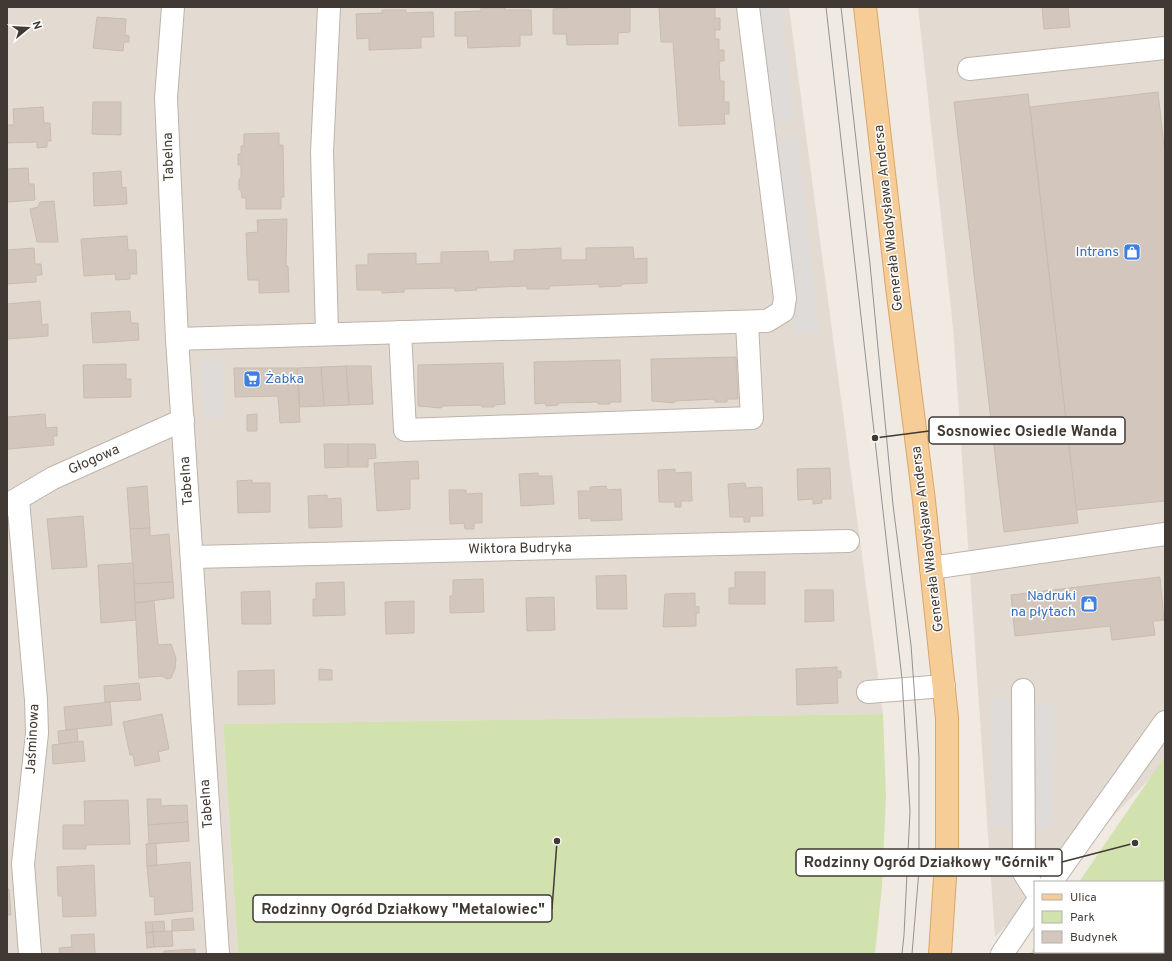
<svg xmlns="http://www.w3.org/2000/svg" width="1172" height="961" viewBox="0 0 1172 961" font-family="Overpass,sans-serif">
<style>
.residential{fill:#e3dbd2}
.green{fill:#d2e2ae}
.parking{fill:#dedbd8}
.building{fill:#d3c7bd;stroke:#cbbbae}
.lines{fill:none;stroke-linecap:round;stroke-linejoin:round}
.minor-casing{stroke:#bdb3aa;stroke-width:24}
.major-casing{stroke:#d9a668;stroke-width:24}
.minor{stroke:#fff;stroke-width:22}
.major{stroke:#f6cc97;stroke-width:22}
.tram{stroke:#939393;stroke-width:1}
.labels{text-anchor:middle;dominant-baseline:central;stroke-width:3;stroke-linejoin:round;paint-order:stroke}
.street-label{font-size:14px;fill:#413a34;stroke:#fff}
.shop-label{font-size:14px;fill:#366cbe;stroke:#fff;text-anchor:end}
.leader{fill:none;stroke:#413a34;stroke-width:1.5}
.callout-dot{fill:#413a34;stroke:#fff;stroke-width:1.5}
.callout{fill:#fff;stroke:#413a34;stroke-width:1.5}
.callout-label{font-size:15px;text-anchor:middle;font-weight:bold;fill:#413a34}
</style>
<rect width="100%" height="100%" fill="#f0eae3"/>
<g class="residential">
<path d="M7,7H789L883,714L223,724L238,954H7Z"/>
<path d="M918,7H1165V763L995,937L953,327Z"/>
</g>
<g class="green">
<path d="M883,714L886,796L882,886L875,954H238L223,724Z"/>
<path d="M1165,756V954H1030L1035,946V952H1163V882H1079Z"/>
</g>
<g class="parking">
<path d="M757,7H780L795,121L773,124Z"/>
<path d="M797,136L819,332L796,334L774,139Z"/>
<path d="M221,359L224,417L205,419L201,361Z"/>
<path d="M991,697L1054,703L1052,827L992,826Z"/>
</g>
<g class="building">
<path d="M579,7H630V32L618,33V44L567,45L566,34H553V9Z"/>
<path d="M659,7H715V18H720V30H715V39H719V50H724V61H719L720,81H724V102H729V114H724L725,124L679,126L673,42H661Z"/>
<path d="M1042,7H1068L1070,27L1044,29Z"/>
<path d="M481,8H505V10H531L532,35H520V46L468,48L467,36H455V12L481,11Z"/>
<path d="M382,10H406V13L433,12L434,37H421V48L369,50V38L357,39L356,14L382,13Z"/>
<path d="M97,17L126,19L125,35L129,36V42H124L123,51L93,48Z"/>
<path d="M1158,92L1165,155V501L1076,510L1030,107Z"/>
<path d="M1028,94L1078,523L1004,532L954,102Z"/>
<path d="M93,102H121V135L92,134Z"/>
<path d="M43,107L44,123H50L51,141H47V147L37,148V142L7,143V125H14L13,109Z"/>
<path d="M279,133V145H283L284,197H281V209H246V198H242L241,190H239V179L241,178V165H238V154H241V146H244V134Z"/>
<path d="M28,168L29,184H34L35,200L7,202V169Z"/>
<path d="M121,171L122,188L126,187L127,204L94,206L93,173Z"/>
<path d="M54,201L58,242H37L30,209L38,207L40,202Z"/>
<path d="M287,219L286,266H288L289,292L259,293V280H248L246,233L258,232L257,220Z"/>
<path d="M127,236L128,250H136L137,274H130V279L116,280L115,274L84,276L81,239Z"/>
<path d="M633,247L634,259L647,258V283L622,284L621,286L599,287V284L550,286L549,289H527V286L476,288L477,290L455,291L454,288L404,289V292L382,293V290H357L356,265H368V254L416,253V264L441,263V252L488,251L489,262L514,261V250L561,248V260H586V248Z"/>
<path d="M34,248L35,264H41L42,275H36V282L7,284V250Z"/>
<path d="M40,301L42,325L48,324V336L7,339V304Z"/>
<path d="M130,311L131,323H138L139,340L93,343L91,313Z"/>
<path d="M736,357L738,399H727V402H715V399L675,401L674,403L652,401L651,359Z"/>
<path d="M620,360L621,402H610V404H598V402L558,403V405L546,406L545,403L535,404L534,362Z"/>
<path d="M503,363L505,404L494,405V407H482L481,405L442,406L441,408L418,406V365Z"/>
<path d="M126,364V379H131V397L84,398L83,365Z"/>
<path d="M346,366H371L373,404L349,405Z"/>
<path d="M346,366L349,405L324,406L321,367Z"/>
<path d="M321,367L324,406L300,407L297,368Z"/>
<path d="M234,368H297L300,422L280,423L278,396L235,397Z"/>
<path d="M45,414L46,428L57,427V436H53L54,445L8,449L7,417Z"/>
<path d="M257,414V431H247V415Z"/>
<path d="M324,444H348V467L325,468Z"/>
<path d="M348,444H375L376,458L368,459V467H348Z"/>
<path d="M418,461L419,479H410V509L377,511L374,463Z"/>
<path d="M830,468L831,499H822V503L813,504V499L798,500L797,469Z"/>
<path d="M675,469V473L691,472L692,501H681V507H675V502H659L658,470Z"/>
<path d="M538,473V476H552L554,504L521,506L519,474Z"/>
<path d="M252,480V483H270V512L238,513L237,481Z"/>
<path d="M745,483L746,488L762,487L763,516H750V522H744V517H730L728,484Z"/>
<path d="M147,486L150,528L130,529L127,488Z"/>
<path d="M606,486L607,490L621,489L622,520L591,521V518L579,519L578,491H590V487Z"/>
<path d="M449,490H466V494L482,493V523H474V529H465L464,523L450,524Z"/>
<path d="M327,495V499L341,498L342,527L309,528L308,496Z"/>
<path d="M83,516L87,567L52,569L47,519Z"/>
<path d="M150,528V536L169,534L173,582L134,584L130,529Z"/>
<path d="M133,563L136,620L101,623L98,565Z"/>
<path d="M735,572H765V604H729V588H735Z"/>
<path d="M626,575L627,609H597L596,576Z"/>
<path d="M1160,577L1164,620L1153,621L1155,635L1112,640L1110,626L1015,636L1011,595Z"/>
<path d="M483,579L484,612L450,613V596H453V580Z"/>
<path d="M173,582L174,598L135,603L134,584Z"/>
<path d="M344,582L345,615L313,616V599H316V583Z"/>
<path d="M805,590H833L834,621L805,622Z"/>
<path d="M270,591L271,624H242L241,592Z"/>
<path d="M695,593V606L699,607V613H696V626L663,627L665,594Z"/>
<path d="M554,597L555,630L527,631L526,598Z"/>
<path d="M154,601L158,645L171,644L176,658L175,669L171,678L167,679L162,676L139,678L135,603Z"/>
<path d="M414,601V633L386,634L385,602Z"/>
<path d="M837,667V671H841V678H837L838,703L797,705L796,669Z"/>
<path d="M319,669L332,670V680H319Z"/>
<path d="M274,670L275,704L238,705V671Z"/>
<path d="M139,683L141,700L105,702L104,686Z"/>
<path d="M110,702L112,725L66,730L64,707Z"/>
<path d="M162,714L169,749L158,752L160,761L135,766L133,755H130L123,722Z"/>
<path d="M77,729L78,742L59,744L58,731Z"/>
<path d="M83,741L85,761L53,764L52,745Z"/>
<path d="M147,799H161V806L187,805L188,822L148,825Z"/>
<path d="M128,800L130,844L86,845V849H63V825H85L84,801Z"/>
<path d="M188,822L189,841L149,844L148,825Z"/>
<path d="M156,843L157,865L147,866L146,844Z"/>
<path d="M190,862L193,911L155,915L154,896L150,897L147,866Z"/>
<path d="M94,865L96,916L63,917L62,896H58L57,867Z"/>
<path d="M7,889H9L11,915H7Z"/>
<path d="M193,918L194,930L172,931V920Z"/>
<path d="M164,921L165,932H153L152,922Z"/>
<path d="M145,922H152L153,932L146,933Z"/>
<path d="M172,931L173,946L154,947L153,932Z"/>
<path d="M153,932L154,947L147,948L146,933Z"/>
<path d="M94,934L95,954H60L59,948L72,947L71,935Z"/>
<path d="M195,949V954H164V951Z"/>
</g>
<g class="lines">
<g class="minor-casing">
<g id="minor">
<path d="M173,7L166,98L177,339L218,954"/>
<path d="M969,69L1165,48"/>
<path d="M400,332L405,430L752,418L747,323"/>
<path d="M327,333L322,152L329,7"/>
<path d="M177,339L767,321L783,311L785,298L748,7"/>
<path d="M18,500L36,700L37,733L23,864L30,954"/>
<path d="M7,505L53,478L183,420"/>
<path d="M192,557L848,541"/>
<path d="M931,568L1165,534"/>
<path d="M1023,690L1024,873L1035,890"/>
<path d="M868,692L944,686"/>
<path d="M1051,882L1165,722"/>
<path d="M1002,954L1035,905"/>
</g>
</g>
<g class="major-casing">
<path id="major" d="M865,7L897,287L924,501L947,718V847L940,954"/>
</g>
<use href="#minor" class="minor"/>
<use href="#major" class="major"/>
<g class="tram">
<path d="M826,7L902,679L910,811L904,935L902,954"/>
<path d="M841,7L870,264L893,505L911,645L919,757V870L912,954"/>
</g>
</g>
<defs>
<g id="shop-square" transform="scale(0.9)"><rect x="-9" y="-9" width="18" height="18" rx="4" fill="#3f7fe0" stroke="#fff"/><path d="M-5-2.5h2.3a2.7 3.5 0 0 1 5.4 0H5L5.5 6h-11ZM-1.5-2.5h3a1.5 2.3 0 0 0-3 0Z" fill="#fff"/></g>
<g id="supermarket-square" transform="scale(0.9)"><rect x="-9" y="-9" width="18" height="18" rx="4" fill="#3f7fe0" stroke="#fff"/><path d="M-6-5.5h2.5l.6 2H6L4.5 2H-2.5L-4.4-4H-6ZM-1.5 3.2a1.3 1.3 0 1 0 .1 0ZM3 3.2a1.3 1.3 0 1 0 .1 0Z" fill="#fff"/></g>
</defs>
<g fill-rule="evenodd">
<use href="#shop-square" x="1132" y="252"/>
<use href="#supermarket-square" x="252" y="379"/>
<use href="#shop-square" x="1089" y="604"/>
</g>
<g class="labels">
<g class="street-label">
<text transform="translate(169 157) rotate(-92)">Tabelna</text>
<text transform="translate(889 218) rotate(-96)">Generała Władysława Andersa</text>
<text transform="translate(94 460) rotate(-24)">Głogowa</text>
<text transform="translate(187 481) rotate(-94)">Tabelna</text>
<text transform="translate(928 539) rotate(-97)">Generała Władysława Andersa</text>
<text transform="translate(520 549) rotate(-1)">Wiktora Budryka</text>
<text transform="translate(33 739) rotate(-87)">Jaśminowa</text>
<text transform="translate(207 804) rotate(-94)">Tabelna</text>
</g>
<g class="shop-label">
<text x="1119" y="252">Intrans</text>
<text x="265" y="379" text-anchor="start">Żabka</text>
<text x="1076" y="596">Nadruki<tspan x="1076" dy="16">na płytach</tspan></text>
</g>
</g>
<path class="leader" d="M875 438L929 431M1135 843L1062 862M557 841L552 909"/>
<g class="callout-dot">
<circle cx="875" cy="438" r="4"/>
<circle cx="1135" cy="843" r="4"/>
<circle cx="557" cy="841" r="4"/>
</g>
<g class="callout">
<rect x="929" y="417" width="196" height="27" rx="4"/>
<rect x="796" y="849" width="266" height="27" rx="4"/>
<rect x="253" y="895" width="299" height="27" rx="4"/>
</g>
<g class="callout-label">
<text x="1027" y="436">Sosnowiec Osiedle Wanda</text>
<text x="929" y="867">Rodzinny Ogród Działkowy "Górnik"</text>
<text x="403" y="914">Rodzinny Ogród Działkowy "Metalowiec"</text>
</g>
<rect width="1172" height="961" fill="none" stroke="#413a34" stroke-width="16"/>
<rect x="1034" y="881" width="130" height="72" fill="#ffffff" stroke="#b3b0ae"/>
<rect x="1042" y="894" width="20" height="6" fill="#f6cc97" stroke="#b3b0ae"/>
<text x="1070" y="901" font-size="12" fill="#413a34">Ulica</text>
<rect x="1042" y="911" width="20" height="12" fill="#d2e2ae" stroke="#b3b0ae"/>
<text x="1070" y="921" font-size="12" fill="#413a34">Park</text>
<rect x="1042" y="931" width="20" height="12" fill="#d3c7bd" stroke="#b3b0ae"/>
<text x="1070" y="941" font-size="12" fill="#413a34">Budynek</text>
<g transform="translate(28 28) rotate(72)" stroke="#ffffff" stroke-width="3" paint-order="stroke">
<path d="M0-3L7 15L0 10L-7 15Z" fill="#413a34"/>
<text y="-6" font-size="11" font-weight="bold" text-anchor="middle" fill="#413a34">N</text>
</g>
</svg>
